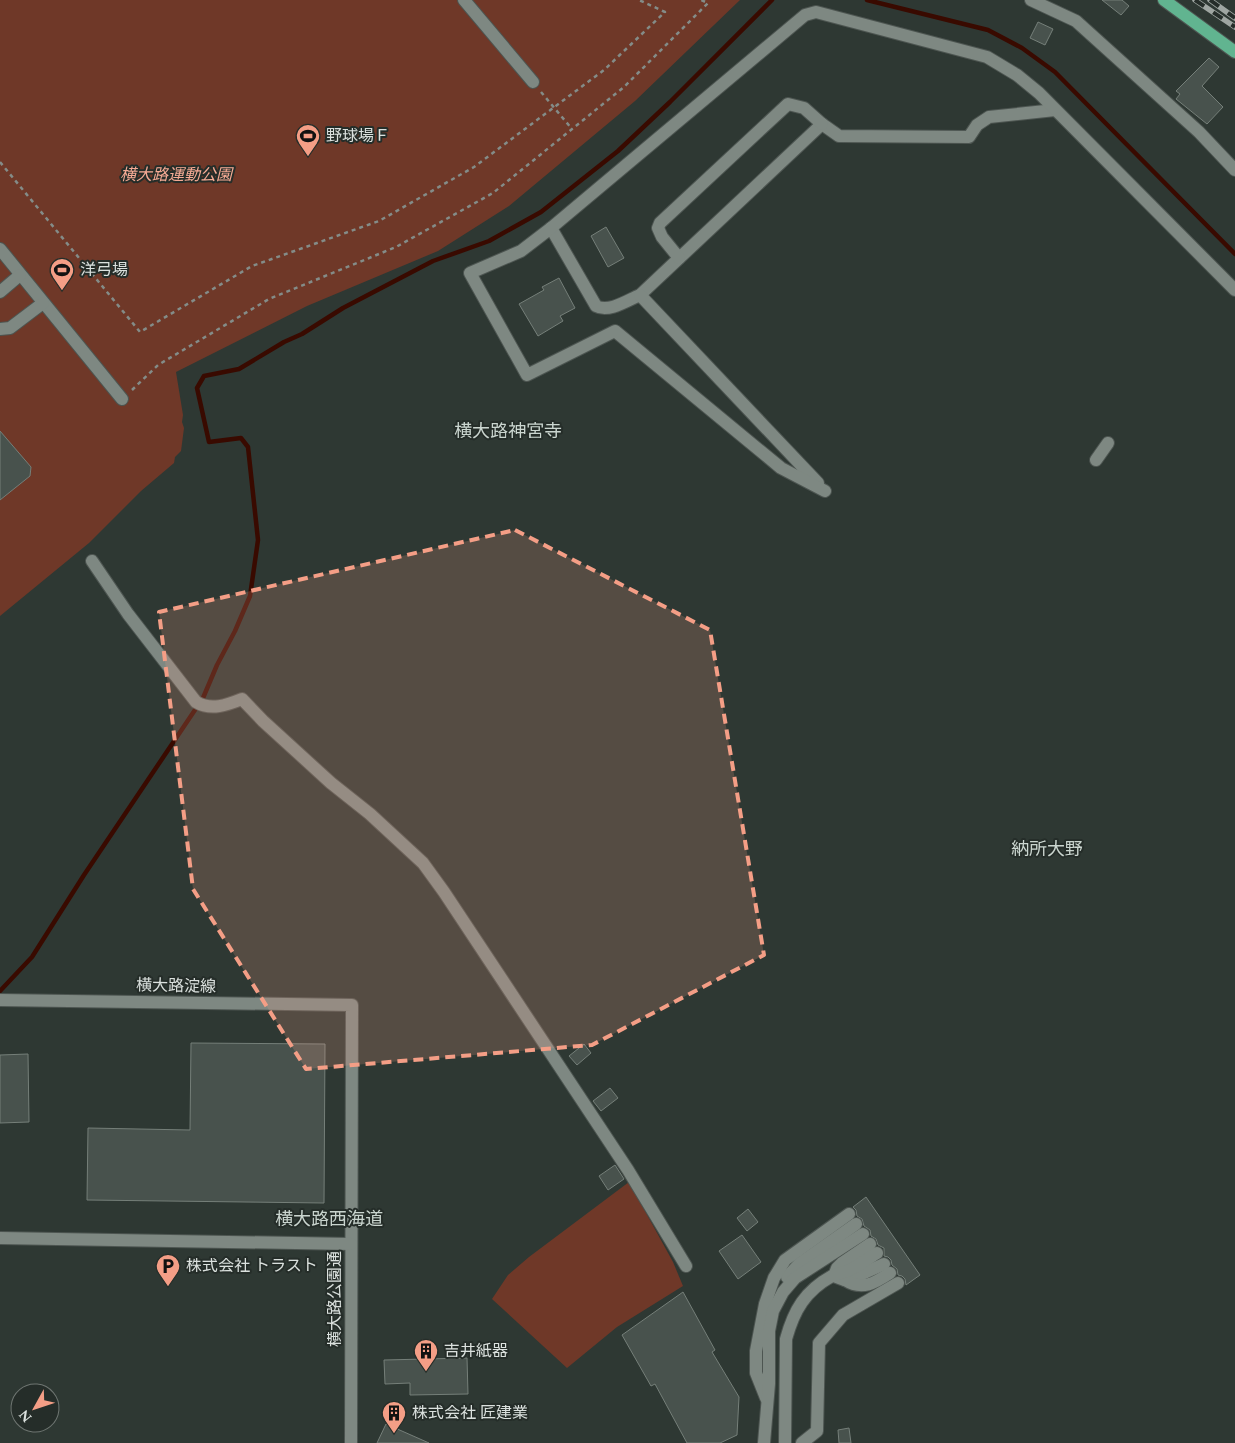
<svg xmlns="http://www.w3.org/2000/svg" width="1235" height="1443" viewBox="0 0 1235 1443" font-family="Spectral,'Noto Sans JP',serif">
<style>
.green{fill:#6f3828}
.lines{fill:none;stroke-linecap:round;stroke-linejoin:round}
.stream{stroke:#390a00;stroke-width:4.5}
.building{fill:#48524d;stroke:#757f79}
.minor-casing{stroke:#4d5551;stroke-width:14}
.major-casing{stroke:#4d5551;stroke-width:14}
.path{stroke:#848c88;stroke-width:2.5;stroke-dasharray:4 4;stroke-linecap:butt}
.minor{stroke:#7e8882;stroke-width:12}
.major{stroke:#61b490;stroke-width:12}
.rail-casing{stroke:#9fa6a2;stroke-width:5.5}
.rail{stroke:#252d29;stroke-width:4;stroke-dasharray:11;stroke-linecap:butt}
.marked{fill:#f49e86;fill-opacity:0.2;stroke:#f49e86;stroke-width:4;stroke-dasharray:10 6;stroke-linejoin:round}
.labels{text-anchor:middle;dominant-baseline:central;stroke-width:4;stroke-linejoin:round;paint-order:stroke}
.poi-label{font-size:16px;fill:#dbe1de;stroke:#252d29;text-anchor:start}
.park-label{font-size:16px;font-style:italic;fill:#f6ab95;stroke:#252d29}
.street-label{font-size:16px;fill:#dbe1de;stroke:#252d29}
.neighbourhood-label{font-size:18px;fill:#cad5cf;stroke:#252d29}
</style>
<rect width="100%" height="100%" fill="#2e3833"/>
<g class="green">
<path d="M0,0H740L635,101L509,206L438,251L307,306L176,372L183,415L182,422L184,428L181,451L175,457L174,463L141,491L89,543L0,616Z"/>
<path d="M629,1182L673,1262L683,1286L617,1327L567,1368L492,1299L508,1275L529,1257Z"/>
</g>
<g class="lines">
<g class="stream">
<path d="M867,0L988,30L1022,48L1055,72L1235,254"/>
<path d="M0,991L32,957L84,875L203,698L217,665L235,631L250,596L258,540L248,447L241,438L209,442L197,388L204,376L239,369L284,342L302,334L343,308L433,261L489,241L541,212L618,151L670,102L772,0"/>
</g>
</g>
<g class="building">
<path d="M1102,0H1122L1129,6L1121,15Z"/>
<path d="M1038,22L1053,29L1045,45L1030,38Z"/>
<path d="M1209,58L1219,67L1202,86L1223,107L1207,124L1176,99L1180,94L1176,91Z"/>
<path d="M606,227L624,258L608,267L591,236Z"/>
<path d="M559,278L575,308L560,316L563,321L538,336L519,304L544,290L542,287Z"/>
<path d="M0,431L31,467L30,476L0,500Z"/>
<path d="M191,1043L325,1044L324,1203L87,1200L88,1128L190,1130Z"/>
<path d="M584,1044L591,1053L577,1065L569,1056Z"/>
<path d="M28,1054L29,1122L0,1123V1055Z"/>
<path d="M610,1088L618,1098L601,1111L593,1101Z"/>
<path d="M615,1165L624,1179L608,1190L599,1176Z"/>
<path d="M866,1197L920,1275L906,1285L905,1279L902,1276L898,1275L897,1269L892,1265L891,1260L888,1257L884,1256V1248L878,1245L876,1239L871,1236L870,1230L864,1226L862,1219L857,1216L856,1210L853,1207Z"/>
<path d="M748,1209L758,1222L747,1231L737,1218Z"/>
<path d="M742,1235L761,1262L738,1279L719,1251Z"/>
<path d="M683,1292L715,1350L712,1352L739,1397L737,1435L720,1443H687L655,1384L651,1386L622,1335Z"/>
<path d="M467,1358L468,1394L410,1395V1383L385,1384L384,1360Z"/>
<path d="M386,1424L429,1443H377Z"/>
<path d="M849,1428L851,1443H839L838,1430Z"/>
</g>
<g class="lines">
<g class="minor-casing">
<g id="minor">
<path d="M464,0L533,82"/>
<path d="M1031,0L1076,21L1199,132L1235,170"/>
<path d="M551,228L596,306C609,313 628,300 640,295L822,124L839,136L969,137L977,125L989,117L1055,110"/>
<path d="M0,249L122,399"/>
<path d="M679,258L662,237L658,228L660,223L788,104L804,108L822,124"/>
<path d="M0,292L20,275"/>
<path d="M640,295L818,483"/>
<path d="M0,329L10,328L43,303"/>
<path d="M1096,460L1108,443"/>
<path d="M825,491L781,468L615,331L527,375L470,273L521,251L551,228L805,15L816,12L987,57L1017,75L1039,93L1235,290"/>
<path d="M92,561L128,614L196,702C211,711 227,705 242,699L263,721L331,783L370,814L423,863L444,892L628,1170L686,1266"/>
<path d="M0,1000L352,1005L351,1443"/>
<path d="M0,1238L351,1244"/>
<path d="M834,1276L837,1268L842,1263L870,1244"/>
<path d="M787,1277L799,1264L856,1224"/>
<path d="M836,1277L844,1280L853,1278L884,1264"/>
<path d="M845,1280C862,1291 875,1283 890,1273"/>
<path d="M766,1398L756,1373V1351L765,1304L774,1278L785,1260L849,1214"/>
<path d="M764,1443L769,1384V1331L773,1311L783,1292L795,1278L863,1234"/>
<path d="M785,1443L786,1339C794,1310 805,1291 832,1276C837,1274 842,1273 847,1271C857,1267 867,1259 877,1253"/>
<path d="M802,1443L817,1431L819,1343L843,1315L898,1283"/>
</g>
</g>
<g class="major-casing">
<path id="major" d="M1164,0L1235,52"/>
</g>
<g class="path">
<path d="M541,92L572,129"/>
<path d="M0,162L140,332L252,266L379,221L474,167L604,70L665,12L639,0"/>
<path d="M132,390L158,365L269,299L396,247L493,193L624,87L708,3L701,0"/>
</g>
<use href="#minor" class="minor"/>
<use href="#major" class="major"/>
<g class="rail-casing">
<g id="rail">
<path d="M1195,0L1235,27"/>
<path d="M1210,0L1235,18"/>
</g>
</g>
<use href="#rail" class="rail"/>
</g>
<path class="marked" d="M515,530L710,630L764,955L592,1045L306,1069L193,889L159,612Z"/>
<defs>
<g id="stadium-pin" transform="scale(1.25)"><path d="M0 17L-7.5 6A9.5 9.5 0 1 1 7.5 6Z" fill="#f49e86" stroke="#252d29"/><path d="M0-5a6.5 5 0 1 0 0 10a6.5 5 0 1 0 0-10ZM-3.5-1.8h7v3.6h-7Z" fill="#111"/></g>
<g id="parking-pin" transform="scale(1.25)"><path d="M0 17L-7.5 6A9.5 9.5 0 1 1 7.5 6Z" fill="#f49e86" stroke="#252d29"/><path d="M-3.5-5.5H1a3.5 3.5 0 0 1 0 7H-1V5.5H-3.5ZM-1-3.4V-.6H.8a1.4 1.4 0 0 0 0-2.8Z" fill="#111"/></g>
<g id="building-pin" transform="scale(1.25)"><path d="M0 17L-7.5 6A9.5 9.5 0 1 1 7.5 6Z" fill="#f49e86" stroke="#252d29"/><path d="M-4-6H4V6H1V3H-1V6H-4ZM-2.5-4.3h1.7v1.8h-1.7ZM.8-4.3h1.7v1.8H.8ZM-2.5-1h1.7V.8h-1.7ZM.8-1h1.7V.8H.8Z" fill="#111"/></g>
</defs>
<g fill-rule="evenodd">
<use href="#stadium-pin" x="308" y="136"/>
<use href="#stadium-pin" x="62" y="270"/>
<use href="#parking-pin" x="168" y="1266"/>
<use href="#building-pin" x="426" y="1351"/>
<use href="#building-pin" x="394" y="1413"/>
</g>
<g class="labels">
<g class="poi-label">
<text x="326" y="136">野球場Ｆ</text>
<text x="80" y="270">洋弓場</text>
<text x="186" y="1266">株式会社 トラスト</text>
<text x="444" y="1351">吉井紙器</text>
<text x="412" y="1413">株式会社 匠建業</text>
</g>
<g class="park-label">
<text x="176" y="175">横大路運動公園</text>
</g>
<g class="street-label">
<text transform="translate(176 986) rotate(1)">横大路淀線</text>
<text transform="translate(335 1299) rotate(-90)">横大路公園通</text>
</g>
<g class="neighbourhood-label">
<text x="508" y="431">横大路神宮寺</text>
<text x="1047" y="849">納所大野</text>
<text x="329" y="1219">横大路西海道</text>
</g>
</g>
<g transform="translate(35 1408) rotate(230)"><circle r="24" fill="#252d29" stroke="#6e7571"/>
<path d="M0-4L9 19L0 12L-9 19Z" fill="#f49e86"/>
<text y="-8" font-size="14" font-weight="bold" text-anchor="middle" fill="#dbe1de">N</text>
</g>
</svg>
